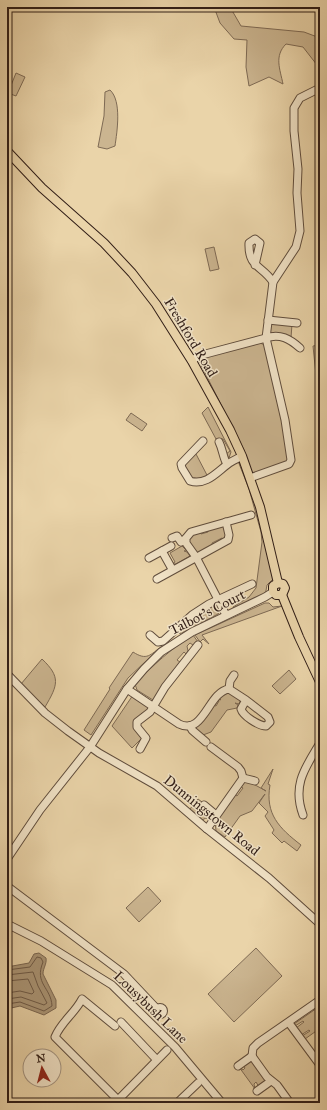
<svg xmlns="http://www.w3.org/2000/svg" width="327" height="1110" viewBox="0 0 327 1110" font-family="'IM FELL Great Primer',serif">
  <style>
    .green { fill: #cbb590; stroke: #7e6a54 }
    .water { fill: #ab9677; stroke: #7a6651 }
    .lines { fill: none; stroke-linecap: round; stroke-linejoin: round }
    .shore { stroke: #6e5a47; stroke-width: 1 }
    .minor-casing { stroke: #5f4c3c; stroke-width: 9 }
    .major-casing { stroke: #311e17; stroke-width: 10 }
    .minor { stroke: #f1e3c7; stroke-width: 7 }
    .major { stroke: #ead4a9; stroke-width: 8 }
    .labels { text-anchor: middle; stroke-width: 3; stroke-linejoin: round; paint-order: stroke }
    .street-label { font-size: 14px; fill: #311e17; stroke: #f1e3c7 }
  </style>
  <rect width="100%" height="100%" fill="#ead4a9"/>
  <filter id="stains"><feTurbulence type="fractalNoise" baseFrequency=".005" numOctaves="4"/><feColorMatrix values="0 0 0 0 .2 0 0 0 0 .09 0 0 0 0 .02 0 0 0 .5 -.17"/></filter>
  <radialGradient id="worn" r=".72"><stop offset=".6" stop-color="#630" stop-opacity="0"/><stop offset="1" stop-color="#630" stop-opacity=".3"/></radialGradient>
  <g class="green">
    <path d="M214,7H230L241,26L304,32L320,38V63L317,65L303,47L286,44C274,56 280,69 283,84L269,77L249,86L246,67L247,40L234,39L220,23Z"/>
    <path d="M16,73L25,77L16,96L8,93Z"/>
    <path d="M110,90C122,101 117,132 115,146L107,149L98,147L104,116L105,92Z"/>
    <path d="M214,247L219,269L210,271L205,249Z"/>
    <path d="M270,322L292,324L291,338L269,335Z"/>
    <path d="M260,343L265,345L282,423H284L288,461L251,475L244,450L198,359Z"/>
    <path d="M320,345V387L317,385L313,346Z"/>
    <path d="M208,407L231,452L229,458L226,454L230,451L223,439H216L202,413Z"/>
    <path d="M131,413L147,424L142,431L126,420Z"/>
    <path d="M195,453L196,454L208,477L193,480L184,467L185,461Z"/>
    <path d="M238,461H240L252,490L274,578L267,585L265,596L234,609L233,607L249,597L256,588L262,542L261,532L249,489Z"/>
    <path d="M225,526L227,536L223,541L222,538L212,543L213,547L198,554L188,542V537L200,531L201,534L208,532V529Z"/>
    <path d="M182,546L186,550L184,551L187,552L190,556L176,564H172L175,562L170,553Z"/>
    <path d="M216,603L220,611L218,614L180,634L177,631L180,628L182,630L186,628L184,625L187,624L190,626L193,624L191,619L197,614L199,616L210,609L209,606Z"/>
    <path d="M265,603H269L273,607L282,606L202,635L209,644L203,639L200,642L195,635Z"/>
    <path d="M193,635L198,642L193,645L190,643L187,646L188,651L186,654L184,652L177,660L180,662L153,700L137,690L135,684C153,665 171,649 193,635Z"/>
    <path d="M162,646L128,678L91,735L84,730L110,689L109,688L133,652C147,661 150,655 162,646Z"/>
    <path d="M42,659C61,677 58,685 45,707L21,684Z"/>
    <path d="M289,670L296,679L280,694L272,686Z"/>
    <path d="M229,690L241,699L239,704L235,703L238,705L237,708L227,710L211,732L203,735L194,728L213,705L216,706L219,701L217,698L221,700L218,697Z"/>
    <path d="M133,695L149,707V709L139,718L144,741L141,739L132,748L112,726Z"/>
    <path d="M273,769L268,784L270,785C265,814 279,828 301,845L297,851L284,841L282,843L272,833L274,830L265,816L268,812L259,803L265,794L252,811L240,816L225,837L216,831L215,821L234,794L237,796L243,788L240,786L243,781H248L266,791L261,788Z"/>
    <path d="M198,799L202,802L200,806L211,815L208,819L206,818L202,820L190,809Z"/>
    <path d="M148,887L161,901L139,922L126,908Z"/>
    <path d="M256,948L282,976L234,1022L208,994Z"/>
    <path d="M320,1006V1024L317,1026L319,1029L305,1039L302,1036L310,1031L309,1030L301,1035L296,1028L304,1022L303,1021L295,1026L294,1024Z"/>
    <path d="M251,1059L267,1081L259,1087L256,1082L254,1084L255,1089L239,1067L243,1070L245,1068L243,1065Z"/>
  </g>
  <path class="water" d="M39,953L46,958C47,964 43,968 43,974L56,1000V1008L44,1015L20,1006L7,1009V967L29,963L34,954Z"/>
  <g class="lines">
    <g class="shore">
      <path d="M7,970L30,967L37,957L41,958L43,962C34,984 51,987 52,1006L44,1011L20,1002L7,1004"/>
      <path d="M7,975L33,972L38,986L47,1003L44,1005L21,997L7,999"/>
      <path d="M7,981L28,979L34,992L32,994L20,991L7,993"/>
    </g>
    <g class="minor-casing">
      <g id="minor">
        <path d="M255,265L260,243L255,239L249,243C248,268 262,265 273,282"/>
        <path d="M268,320L297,323"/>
        <path d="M300,348C290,339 280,333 266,338L273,282L296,247L300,231L297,193L298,169L294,131V108L300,98L320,88"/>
        <path d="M192,361L198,356L266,338L285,420L291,460L289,464L250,478"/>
        <path d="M203,441L181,464L182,468L190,481C206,486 217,472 228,464C232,461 237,459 242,456"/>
        <path d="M219,442C223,450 223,458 227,464"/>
        <path d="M172,538L177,536L181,542L185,539"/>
        <path d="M162,551L172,569"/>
        <path d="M149,558L171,546"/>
        <path d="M157,579L228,540L229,535L226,522"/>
        <path d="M226,615L196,557L186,543V538L191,532L251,515"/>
        <path d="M150,635L158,642L163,641L192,615L209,604L252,584"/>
        <path d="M7,674L45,713L68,731L99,753L157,786L207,829L269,878L320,924"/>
        <path d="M127,689L179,724C204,736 208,692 229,689L246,700L241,709C243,716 259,726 266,726L270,722L268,717L246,700"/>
        <path d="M229,689L230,681L234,675"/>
        <path d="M190,726L192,730L206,742"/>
        <path d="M140,749L146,738L137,727V722L150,712L165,687L198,645"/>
        <path d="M243,778L255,781"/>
        <path d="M204,805L216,815"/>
        <path d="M303,815C292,785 305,768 320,743"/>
        <path d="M207,829L243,778L241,771L238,767L211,747"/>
        <path d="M7,859L40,810L90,747L127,689L144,669L161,652L192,632L265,597L273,592"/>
        <path d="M7,886L124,974L157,1009"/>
        <path d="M7,924L41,941L112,985L175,1047L222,1103"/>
        <circle cx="160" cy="1011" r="3.5"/>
        <path d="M121,1022L156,1059"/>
        <path d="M289,1023L320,1065"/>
        <path d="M115,1026L82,999C75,1013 61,1022 55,1037L121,1103"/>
        <path d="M252,1056L253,1048L258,1043L320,1000"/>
        <path d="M252,1056L267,1077L277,1085L290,1103"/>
        <path d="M238,1066L252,1056"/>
        <path d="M257,1091L271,1081"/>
        <path d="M118,1100L167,1050"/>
        <path d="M177,1103L198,1083"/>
        <path d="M317,1103L320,1101"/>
      </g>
    </g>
    <g class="major-casing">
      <g id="major">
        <path d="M7,151L42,188L104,243L132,273L156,304L192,361L230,430L242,456L260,507L278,583"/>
        <path d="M278,583L273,586V592L276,595H282"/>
        <path d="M278,583L283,584L285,588L282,595"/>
        <path d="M282,595L299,637L320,682"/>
      </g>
    </g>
    <use href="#minor" class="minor"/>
    <use href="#major" class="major"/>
  </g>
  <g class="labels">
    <g class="street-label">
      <text transform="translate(191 337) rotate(59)" y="5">Freshford Road</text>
      <text transform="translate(207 612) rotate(-27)" y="5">Talbot's Court</text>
      <text transform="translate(212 815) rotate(39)" y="5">Dunningstown Road</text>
      <text transform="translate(151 1007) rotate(44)" y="5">Lousybush Lane</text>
    </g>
  </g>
  <rect width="327" height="1110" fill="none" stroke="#ead4a9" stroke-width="24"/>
  <rect x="8" y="8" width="311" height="1094" fill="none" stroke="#311e17" stroke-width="2"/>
  <rect x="12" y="12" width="303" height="1086" fill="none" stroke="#311e17"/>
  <g transform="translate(42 1068) rotate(353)"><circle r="19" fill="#f1e3c7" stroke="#a49481"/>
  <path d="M0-3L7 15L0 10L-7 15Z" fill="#8f2418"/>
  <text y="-6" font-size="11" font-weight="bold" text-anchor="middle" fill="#311e17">N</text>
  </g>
  <rect width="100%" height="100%" filter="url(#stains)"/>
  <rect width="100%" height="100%" fill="url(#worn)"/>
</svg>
